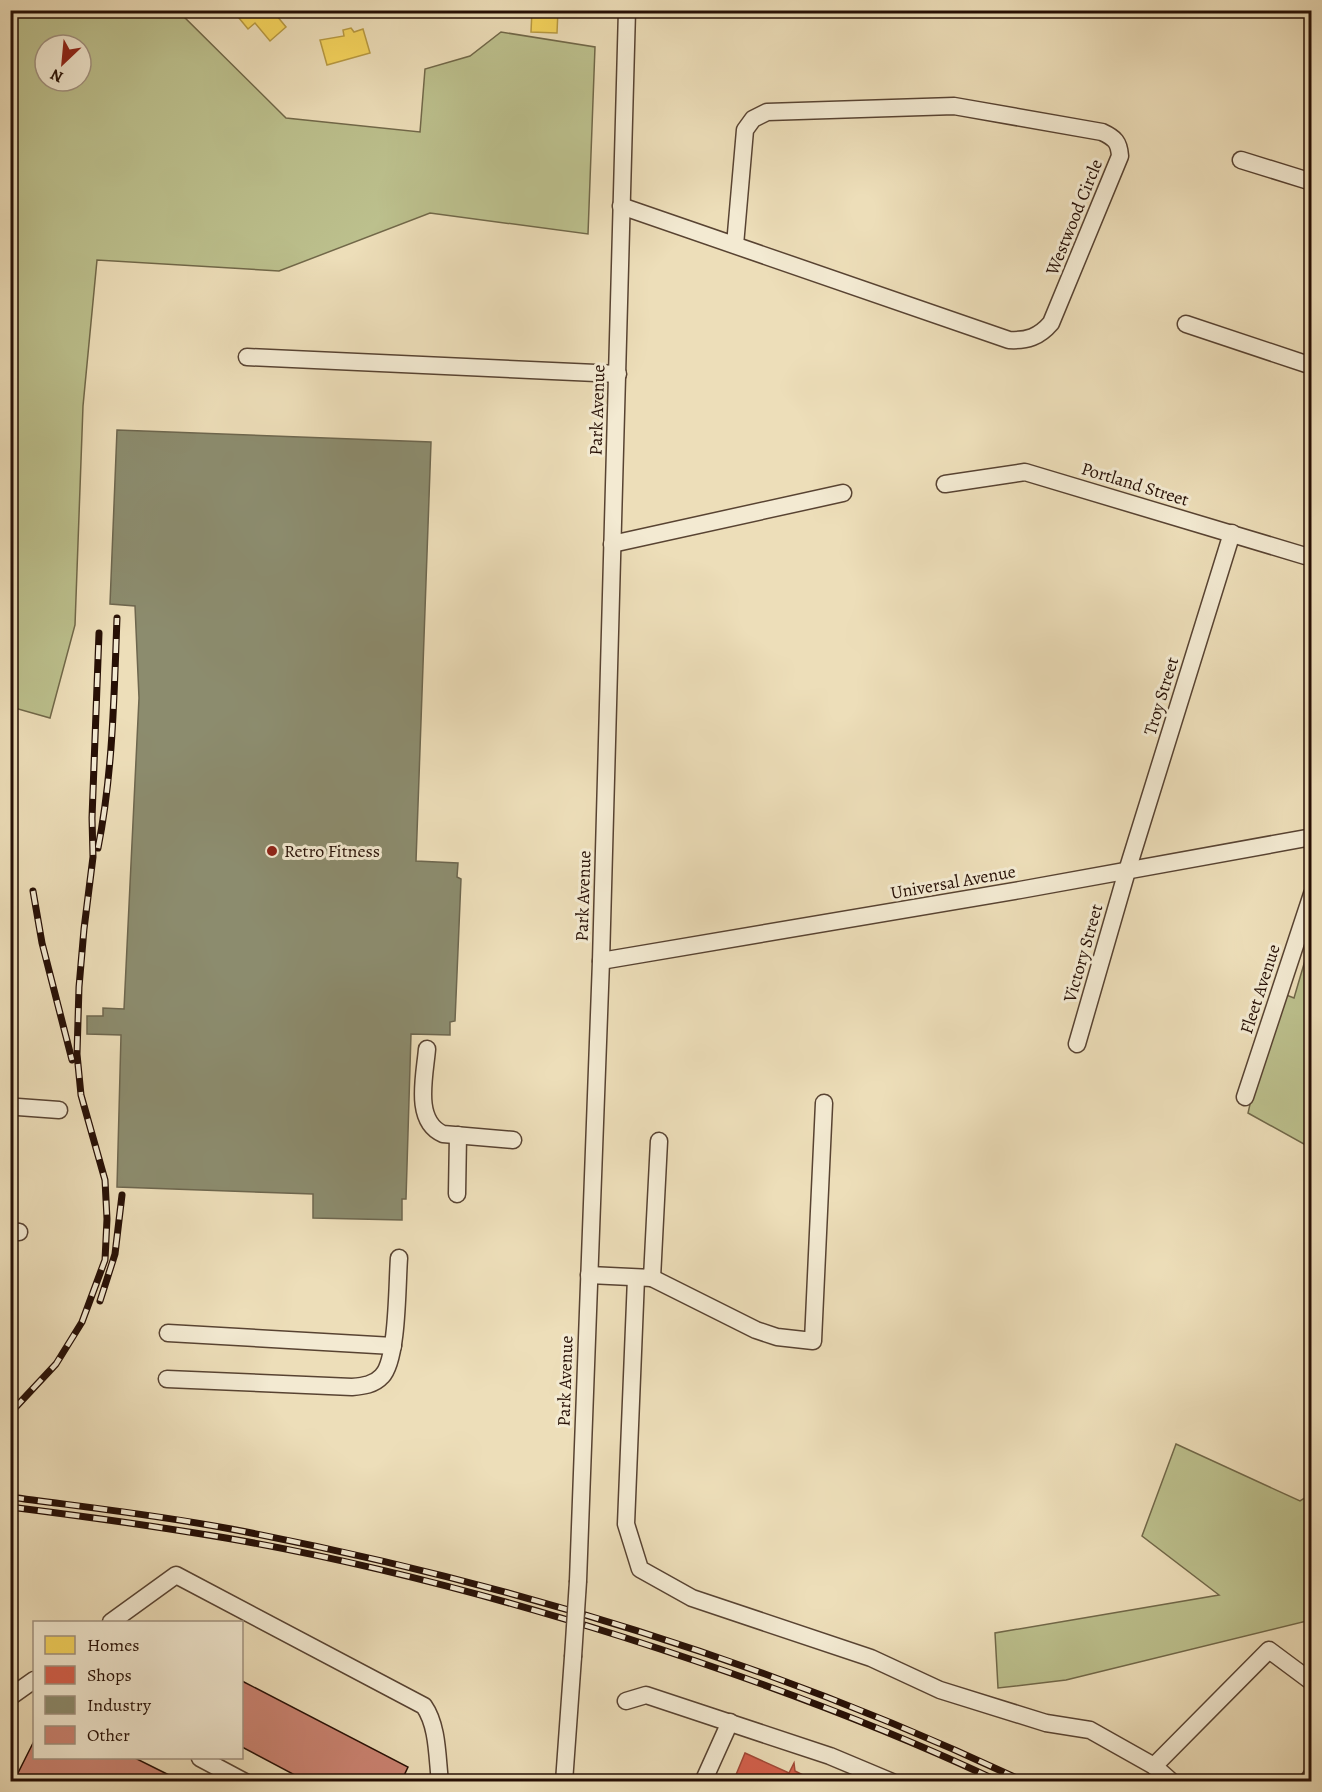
<svg xmlns="http://www.w3.org/2000/svg" width="1322" height="1792" viewBox="0 0 1322 1792" font-family="Alegreya,serif">
  <style>
    .green { fill: #bcc08d; stroke: #716849; stroke-width: 1.5; fill-rule: evenodd }
    .homes { fill: #f6d55c; stroke: #b89a42; stroke-width: 1.5 }
    .shops { fill: #d6604d; stroke: #a14837; stroke-width: 1.5 }
    .industry { fill: #8c8c6e; stroke: #6d664e; stroke-width: 1.5 }
    .building { fill: #cb8372; stroke: #260f05; stroke-width: 1.5 }
    .lines { fill: none; stroke-linecap: round; stroke-linejoin: round }
    .minor-casing { stroke: #584332; stroke-width: 19 }
    .minor { stroke: #f3ead2; stroke-width: 16 }
    .rail-casing { stroke: #260f05; stroke-width: 7 }
    .rail { stroke: #f3ead2; stroke-width: 4.5; stroke-dasharray: 14; stroke-linecap: butt }
    .minor-bridge-casing { stroke: #584332; stroke-width: 19; stroke-linecap: butt }
    .minor-bridge { stroke: #f3ead2; stroke-width: 16 }
    .poi-dot { fill: #8f2418; stroke: #f3ead2; stroke-width: 2 }
    .labels { text-anchor: middle; stroke-width: 6; stroke-linejoin: round; paint-order: stroke }
    .street-label { font-size: 18px; fill: #260f05; stroke: #f3ead2 }
    .poi-label { font-size: 18px; fill: #260f05; stroke: #f3ead2; text-anchor: start }
  </style>
  <rect width="100%" height="100%" fill="#eddeb9"/>
  <filter id="stains"><feTurbulence type="fractalNoise" baseFrequency=".00333" numOctaves="4"/><feColorMatrix values="0 0 0 0 .2 0 0 0 0 .09 0 0 0 0 .02 0 0 0 .5 -.17"/></filter>
  <radialGradient id="worn" r=".72"><stop offset=".6" stop-color="#630" stop-opacity="0"/><stop offset="1" stop-color="#630" stop-opacity=".3"/></radialGradient>
  <g class="green">
    <path d="M172,10L179,12L286,118L420,132L425,69L470,56L501,32L595,47L588,234L430,213L279,271L97,260L83,406L75,625L50,718L11,707V11ZM45,45H81V81H45Z"/>
    <path d="M1311,940V1148L1248,1113L1276,991L1294,998Z"/>
    <path d="M1176,1444L1300,1501L1311,1494V1620L1066,1680L998,1688L995,1633L1219,1595L1142,1536Z"/>
  </g>
  <g class="homes">
    <path d="M248,10H272L286,27L270,41L255,23L248,29L239,18Z"/>
    <path d="M532,10H558L557,33L531,32Z"/>
    <path d="M351,28L354,32L363,29L370,53L327,65L320,40L344,36L343,30Z"/>
  </g>
  <path class="shops" d="M745,1753L789,1773L794,1763L795,1771L817,1782H733Z"/>
  <path class="industry" d="M117,430L431,442L416,861L458,863L457,877L461,879L455,1021L450,1022V1035L411,1034L406,1199H402V1220L313,1218V1194L117,1187L121,1035L87,1034V1016H103V1008L124,1009L139,698L135,606L110,604Z"/>
  <g class="building">
    <path d="M242,1681L408,1767L401,1782H308L242,1747Z"/>
    <path d="M34,1741V1758H135L177,1779L176,1782H25L16,1777Z"/>
  </g>
  <g class="lines">
    <g class="minor-casing">
      <g id="minor">
        <path d="M1241,160L1312,182"/>
        <path d="M621,206L1009,340C1027,341 1039,337 1051,323L1120,156C1119,142 1115,138 1102,132L954,106L767,112L753,119L745,130L735,245"/>
        <path d="M1186,324L1312,366"/>
        <path d="M247,357L618,374"/>
        <path d="M945,484L1025,472L1312,558"/>
        <path d="M612,544L843,493"/>
        <path d="M601,961L1020,890L1312,837"/>
        <path d="M1077,1044L1127,871L1232,533"/>
        <path d="M427,1049C425,1075 413,1121 443,1134L513,1140"/>
        <path d="M1245,1097L1312,894"/>
        <path d="M18,1107L59,1110"/>
        <path d="M457,1194L458,1135"/>
        <path d="M10,1231L19,1232"/>
        <path d="M589,1275L652,1278L659,1141"/>
        <path d="M636,1278L626,1524L640,1569L692,1598L871,1658L940,1690L1046,1723L1090,1730L1154,1766"/>
        <path d="M652,1278L756,1330L777,1337L813,1341L824,1103"/>
        <path d="M168,1333L393,1346"/>
        <path d="M167,1379L352,1387C363,1386 374,1385 382,1376C398,1360 397,1283 399,1258"/>
        <path d="M578,1581L601,961L627,10"/>
        <path d="M111,1622L176,1575L424,1706C438,1726 437,1757 440,1782"/>
        <path d="M10,1697L34,1680"/>
        <path d="M626,1701L646,1695L830,1756L892,1782"/>
        <path d="M200,1758L245,1782"/>
        <path d="M564,1782L573,1657"/>
        <path d="M703,1782L730,1722"/>
        <path d="M1172,1782L1154,1766L1269,1650L1312,1682"/>
        <path d="M1307,1782L1312,1775"/>
      </g>
    </g>
    <use href="#minor" class="minor"/>
    <g class="rail-casing">
      <g id="rail">
        <path d="M98,848C113,772 114,695 117,618"/>
        <path d="M33,891L42,943L72,1060"/>
        <path d="M100,1301L115,1254L122,1195"/>
        <path d="M13,1410L56,1364L82,1322L105,1260L107,1219L105,1180L81,1095L77,1054L79,987L84,929L93,857L92,818L99,633"/>
        <path d="M10,1497C84,1507 158,1515 231,1529C504,1581 773,1663 1025,1782"/>
        <path d="M10,1507C82,1516 154,1526 226,1538C360,1561 493,1596 623,1637C751,1678 878,1724 1000,1782"/>
      </g>
    </g>
    <use href="#rail" class="rail"/>
    <g class="minor-bridge-casing">
      <path id="minor-bridge" d="M573,1657L578,1581"/>
    </g>
    <use href="#minor-bridge" class="minor-bridge"/>
  </g>
  <circle class="poi-dot" cx="272" cy="851" r="6"/>
  <g class="labels">
    <g class="street-label">
      <text transform="translate(1074 217) rotate(-68)" y="6">Westwood Circle</text>
      <text transform="translate(597 410) rotate(-88)" y="6">Park Avenue</text>
      <text transform="translate(1135 484) rotate(17)" y="6">Portland Street</text>
      <text transform="translate(1161 696) rotate(-73)" y="6">Troy Street</text>
      <text transform="translate(953 882) rotate(-10)" y="6">Universal Avenue</text>
      <text transform="translate(583 896) rotate(-88)" y="6">Park Avenue</text>
      <text transform="translate(1083 953) rotate(-74)" y="6">Victory Street</text>
      <text transform="translate(1260 989) rotate(-72)" y="6">Fleet Avenue</text>
      <text transform="translate(565 1381) rotate(-88)" y="6">Park Avenue</text>
    </g>
    <g class="poi-label">
      <text x="284" y="857">Retro Fitness</text>
    </g>
  </g>
  <rect width="1322" height="1792" fill="none" stroke="#eddeb9" stroke-width="36"/>
  <rect x="12" y="12" width="1298" height="1768" fill="none" stroke="#260f05" stroke-width="3"/>
  <rect x="18" y="18" width="1286" height="1756" fill="none" stroke="#260f05" stroke-width="1.5"/>
  <rect x="33" y="1621" width="210" height="138" fill="#f3ead2" stroke="#a19280" stroke-width="1.5"/>
  <rect x="45" y="1636" width="30" height="18" fill="#f6d55c" stroke="#a19280" stroke-width="1.5"/>
  <text x="87" y="1651" font-size="18" fill="#260f05">Homes</text>
  <rect x="45" y="1666" width="30" height="18" fill="#d6604d" stroke="#a19280" stroke-width="1.5"/>
  <text x="87" y="1681" font-size="18" fill="#260f05">Shops</text>
  <rect x="45" y="1696" width="30" height="18" fill="#8c8c6e" stroke="#a19280" stroke-width="1.5"/>
  <text x="87" y="1711" font-size="18" fill="#260f05">Industry</text>
  <rect x="45" y="1726" width="30" height="18" fill="#cb8372" stroke="#a19280" stroke-width="1.5"/>
  <text x="87" y="1741" font-size="18" fill="#260f05">Other</text>
  <g transform="translate(63 63) rotate(206)"><circle r="28" fill="#f3ead2" stroke="#a19280" stroke-width="1.5"/>
  <path d="M0-4.5L10 22L0 15L-10 22Z" fill="#8f2418"/>
  <text y="-9" font-size="16" font-weight="bold" text-anchor="middle" fill="#260f05">N</text>
  </g>
  <rect width="100%" height="100%" filter="url(#stains)"/>
  <rect width="100%" height="100%" fill="url(#worn)"/>
</svg>
